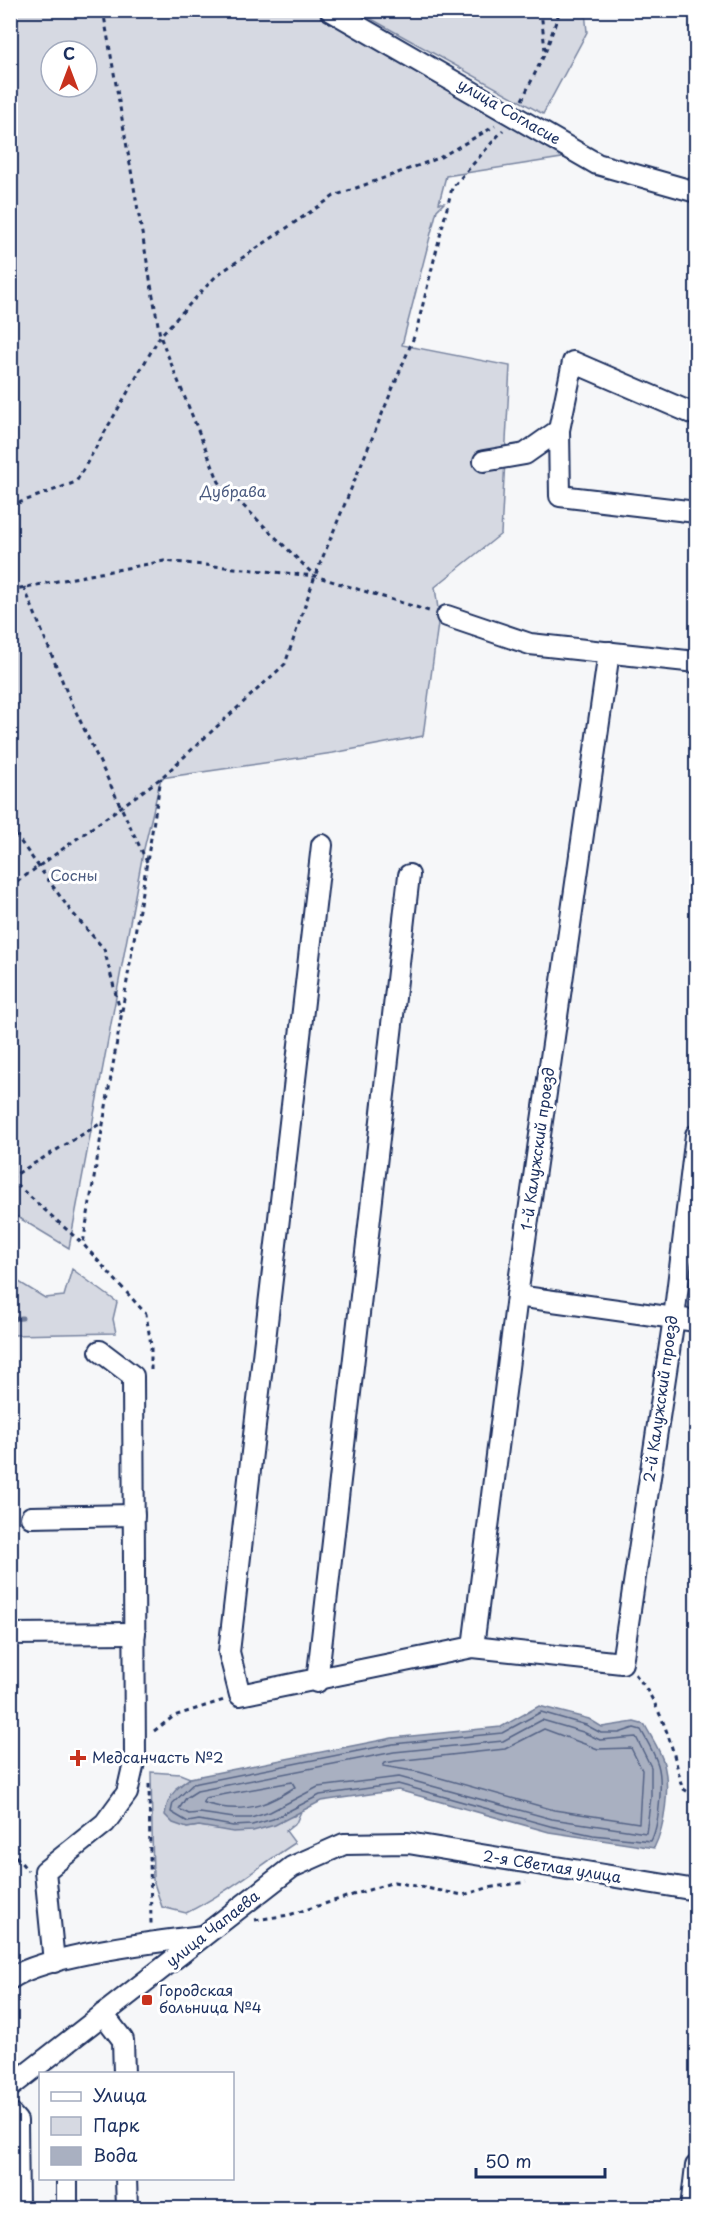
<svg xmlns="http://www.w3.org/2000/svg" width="707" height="2219" viewBox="0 0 707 2219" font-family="'Playpen Sans',sans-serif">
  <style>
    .green { fill: #d6d9e2; stroke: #7884a0; stroke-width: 1.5; fill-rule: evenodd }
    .water { fill: #a9b0c1; stroke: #707c99; stroke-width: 1.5 }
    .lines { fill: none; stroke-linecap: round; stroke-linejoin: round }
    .shore { stroke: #546386; stroke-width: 1.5 }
    .stream { stroke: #707c99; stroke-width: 5 }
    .minor-casing { stroke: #1b2f5e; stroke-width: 24 }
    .path { stroke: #1b2f5e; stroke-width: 3; stroke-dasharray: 4.5 4.5; stroke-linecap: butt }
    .minor { stroke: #fff; stroke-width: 20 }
    .poi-dot { fill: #c8321e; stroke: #fff; stroke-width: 2 }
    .labels { text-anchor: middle; stroke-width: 6; stroke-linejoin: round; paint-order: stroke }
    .street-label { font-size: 15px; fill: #1b2f5e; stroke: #fff }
    .park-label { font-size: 15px; fill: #4a5a7f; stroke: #fff }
    .poi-label { font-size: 15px; fill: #1b2f5e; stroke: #fff; text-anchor: start }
  </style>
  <rect width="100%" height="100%" fill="#f6f7f9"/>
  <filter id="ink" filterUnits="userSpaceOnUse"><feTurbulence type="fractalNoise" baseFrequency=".0167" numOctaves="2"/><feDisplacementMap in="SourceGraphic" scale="12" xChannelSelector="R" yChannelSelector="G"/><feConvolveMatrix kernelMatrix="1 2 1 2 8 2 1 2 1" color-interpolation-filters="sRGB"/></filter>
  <g filter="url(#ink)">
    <g class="green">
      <path d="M11,11H317L568,157L446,176L439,203H444L437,210L402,345L510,366L501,534L435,587L439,616L423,736L333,753L161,778L143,853L69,1248L11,1213ZM51,51H87V87H51Z"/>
      <path d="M357,11H585L587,32L543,114Z"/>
      <path d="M72,1269L117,1302L113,1319L116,1333L11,1335V1277L45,1298L64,1296Z"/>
      <path d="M151,1772L180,1774L190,1778L176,1788L187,1828L199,1826L214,1828L294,1816L302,1809L296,1823L286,1831L295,1843C258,1867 225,1894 186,1913L162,1907L153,1880Z"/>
    </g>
    <path class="water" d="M539,1706L589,1719L602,1727L634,1722L645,1725C651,1737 661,1751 664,1764C670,1788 665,1826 654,1848L549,1832L398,1790L321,1801L275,1825L253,1831L233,1832L199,1826L187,1828L173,1823L165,1815C167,1797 175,1789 190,1778L392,1738L501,1727Z"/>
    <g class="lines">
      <g class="shore">
        <path d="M541,1712L586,1725L601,1733H619L634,1728L641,1730C647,1741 655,1754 658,1765C663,1782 659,1826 651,1841L593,1835L550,1826L398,1784L320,1795L273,1819L252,1825L233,1826L199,1820L188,1822L171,1812L173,1803L193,1784L393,1744L502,1733Z"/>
        <path d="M542,1720L583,1732L600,1740L636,1737L651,1767V1797L646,1833L552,1819L399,1777L318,1787L270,1812L251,1818H234L200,1813L189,1814L179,1809L186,1798L197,1791L394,1752L503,1741Z"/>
        <path d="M544,1729L598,1749L631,1748L642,1770L639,1823L554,1810L419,1772L383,1766L385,1763L396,1761L505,1749Z"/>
        <path d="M292,1782L295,1787C270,1803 251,1812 220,1807C214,1805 208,1805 203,1802L205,1798Z"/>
      </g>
      <path class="stream" d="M10,1319L22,1318"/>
      <g class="minor-casing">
        <g id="minor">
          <path d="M330,10L597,164L696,192"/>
          <path d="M559,430L560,496L696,512"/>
          <path d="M484,461L525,454L559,430L573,362L696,415"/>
          <path d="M447,616L530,644L696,662"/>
          <path d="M322,845L229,1652L240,1695L473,1647L622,1663L674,1318L696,1135"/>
          <path d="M517,1296L696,1321"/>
          <path d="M31,1517L134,1515"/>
          <path d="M10,1634L135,1633"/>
          <path d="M473,1647L517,1296L609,652"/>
          <path d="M317,1682L409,875"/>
          <path d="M54,1962L45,1871L105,1823L127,1793L135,1758L133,1376L100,1351"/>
          <path d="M10,1979C43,1955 160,1941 203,1936"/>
          <path d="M103,2014L123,2040L124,2074"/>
          <path d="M10,2087L292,1867L344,1844L408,1843L696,1890"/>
          <path d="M10,2113L17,2121L18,2208"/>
          <path d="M67,2178V2208"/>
          <path d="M126,2178L127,2208"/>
          <path d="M691,2208L696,2166"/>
        </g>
      </g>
      <g class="path">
        <path d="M103,10L160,336L219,482L315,576"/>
        <path d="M541,10L545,51"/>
        <path d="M522,100L545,53L560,10"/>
        <path d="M10,506L76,482L160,336L217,275L334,196L439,158L495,126"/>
        <path d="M24,587L68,695L147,862"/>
        <path d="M10,590L164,561L315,576L432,612"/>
        <path d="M10,827L70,910L104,949L121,1014"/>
        <path d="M10,887L161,778L285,664L315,576L416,332L452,188L503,130"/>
        <path d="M10,1178L103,1122"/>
        <path d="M10,1179L83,1244"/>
        <path d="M151,1370V1345L146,1314L83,1244L161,778"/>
        <path d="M635,1674C662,1706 673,1747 682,1788L696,1797"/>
        <path d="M154,1731L174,1716L224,1700"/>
        <path d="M149,1784L151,1925"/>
        <path d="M10,1849L28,1871"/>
        <path d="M255,1920L289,1915L394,1882L463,1895L487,1888L526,1882"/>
      </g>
      <use href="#minor" class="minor"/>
    </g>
  </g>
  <g class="poi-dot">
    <path d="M75 1749h6v6h6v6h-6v6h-6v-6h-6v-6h6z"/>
    <rect x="141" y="1994" width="12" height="12" rx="3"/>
  </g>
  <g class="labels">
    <g class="street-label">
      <text transform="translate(509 112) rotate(30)" y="5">улица Согласие</text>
      <text transform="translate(538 1149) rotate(-82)" y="5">1-й Калужский проезд</text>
      <text transform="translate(661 1399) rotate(-82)" y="5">2-й Калужский проезд</text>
      <text transform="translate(552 1867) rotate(9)" y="5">2-я Светлая улица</text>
      <text transform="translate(213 1929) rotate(-38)" y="5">улица Чапаева</text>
    </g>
    <g class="park-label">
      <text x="233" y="497">Дубрава</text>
      <text x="74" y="881">Сосны</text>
    </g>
    <g class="poi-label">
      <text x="92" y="1763">Медсанчасть №2</text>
      <text x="159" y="1996">Городская<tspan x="159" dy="17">больница №4</tspan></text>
    </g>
  </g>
  <rect width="707" height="2219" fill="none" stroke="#fff" stroke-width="36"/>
  <rect x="18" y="18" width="671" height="2183" fill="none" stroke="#1b2f5e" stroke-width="2" filter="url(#ink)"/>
  <rect x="39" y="2072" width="195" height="108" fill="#ffffff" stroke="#a4acbf" stroke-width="1.5"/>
  <rect x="51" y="2092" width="30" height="9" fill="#ffffff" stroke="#a4acbf" stroke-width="1.5"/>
  <text x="93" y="2102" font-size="18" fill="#1b2f5e">Улица</text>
  <rect x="51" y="2117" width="30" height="18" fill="#d6d9e2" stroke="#a4acbf" stroke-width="1.5"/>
  <text x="93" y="2132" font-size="18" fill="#1b2f5e">Парк</text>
  <rect x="51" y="2147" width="30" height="18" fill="#a9b0c1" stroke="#a4acbf" stroke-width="1.5"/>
  <text x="93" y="2162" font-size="18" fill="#1b2f5e">Вода</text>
  <g transform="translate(69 69)"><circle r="28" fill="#ffffff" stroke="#a4acbf" stroke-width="1.5"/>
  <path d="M0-4.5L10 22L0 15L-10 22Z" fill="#c8321e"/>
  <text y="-9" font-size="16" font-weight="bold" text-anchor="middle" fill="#1b2f5e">С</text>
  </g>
  <path d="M476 2168v9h129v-9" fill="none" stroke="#1b2f5e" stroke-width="3"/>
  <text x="485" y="2168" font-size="18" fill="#1b2f5e" stroke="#ffffff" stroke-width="4.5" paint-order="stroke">50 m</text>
</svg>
